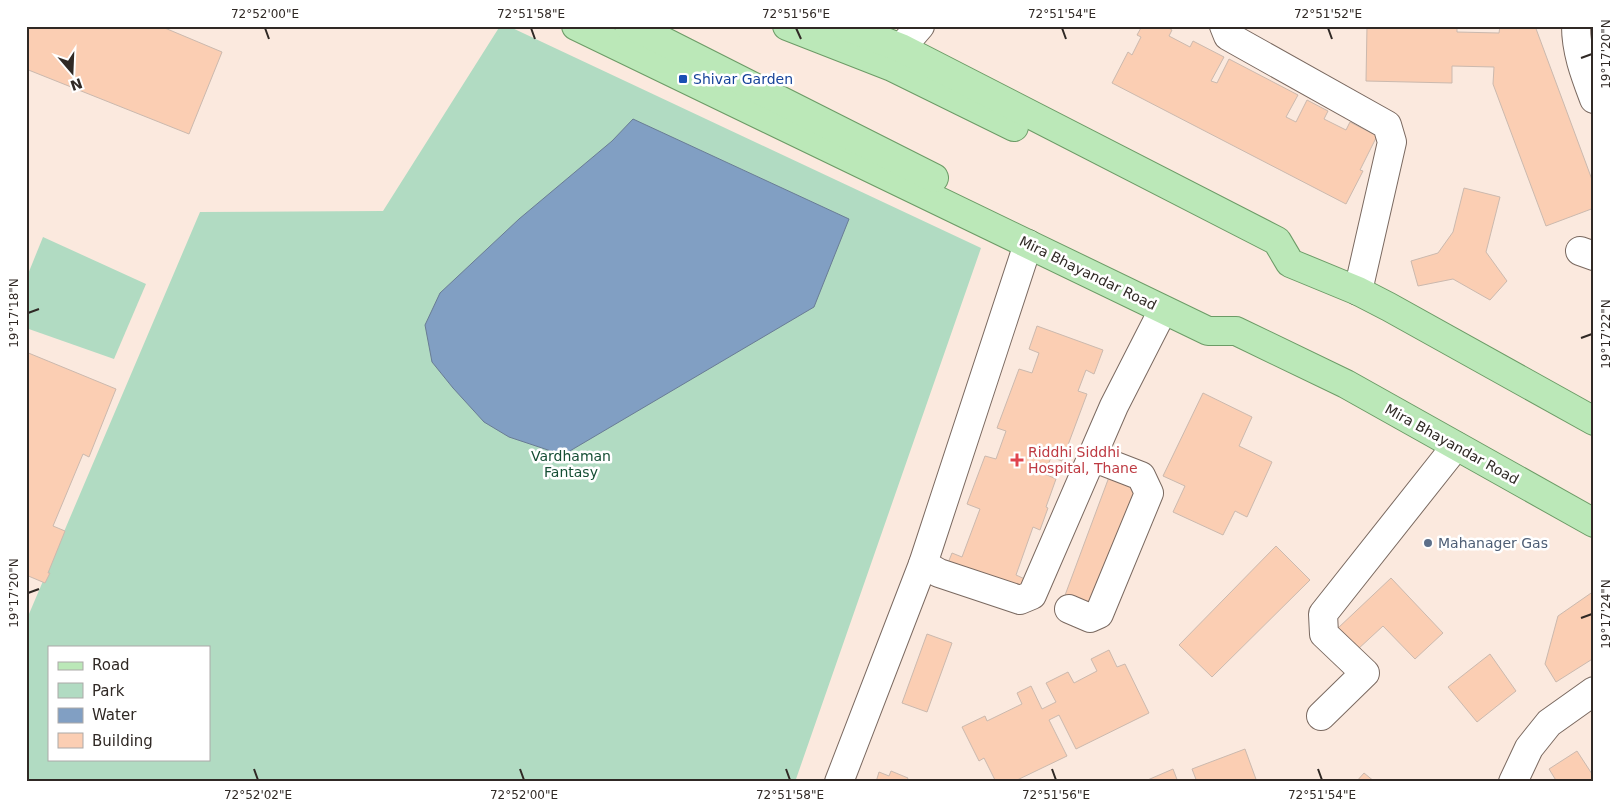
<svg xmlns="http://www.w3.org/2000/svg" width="1620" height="808" viewBox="0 0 1620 808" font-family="'DejaVu Sans',sans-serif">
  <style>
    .green { fill: #b1dbc2; fill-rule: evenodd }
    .water { fill: #819fc3; stroke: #697c94 }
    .building { fill: #fbceb3; stroke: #cbb9ae }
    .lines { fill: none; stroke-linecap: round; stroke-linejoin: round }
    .minor-casing { stroke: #7a6960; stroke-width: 30 }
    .major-casing { stroke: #6c9b66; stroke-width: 30 }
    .minor { stroke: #fff; stroke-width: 28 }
    .major { stroke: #bbe8b8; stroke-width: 28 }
    .ticks { fill: none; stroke: #302925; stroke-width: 2 }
    .transit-dot { fill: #1a4fb4; stroke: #fff; stroke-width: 2 }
    .health-dot { fill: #e0444e; stroke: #fff; stroke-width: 2 }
    .service-dot { fill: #5c6f8a; stroke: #fff; stroke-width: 2 }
    .labels { text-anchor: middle; stroke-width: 5; stroke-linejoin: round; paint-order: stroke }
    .transit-label { font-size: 14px; fill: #164399; stroke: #fff; text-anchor: start }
    .street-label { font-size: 14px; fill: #302925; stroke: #fff }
    .health-label { font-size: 14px; fill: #be3a42; stroke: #fff; text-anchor: start }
    .park-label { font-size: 14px; fill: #154e34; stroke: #fff }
    .service-label { font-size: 14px; fill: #4e5e75; stroke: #fff; text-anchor: start }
    .neatline { fill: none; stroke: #302925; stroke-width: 2 }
    .ticks-label { font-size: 12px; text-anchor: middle; fill: #302925 }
  </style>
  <rect width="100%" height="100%" fill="#fbe9de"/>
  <g class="green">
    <path d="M500,26H508L981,248L795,782H26V621L200,212L383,211ZM49,647H209V759H49Z"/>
    <path d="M43,237L146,284L114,359L26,328V279Z"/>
  </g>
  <path class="water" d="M633,119L849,219L814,307L563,455L509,437L484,422L453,388L432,362L425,325L440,293L519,219L612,141Z"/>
  <g class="building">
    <path d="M26,26H160L222,52L189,134L26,69Z"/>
    <path d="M1142,26H1165L1172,30L1169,36L1190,47L1193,41L1224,57L1211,81L1217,83L1229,59L1298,95L1286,117L1296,122L1307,100L1328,111L1324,119L1346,130L1350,122L1377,136L1360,170L1363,171L1346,204L1112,83L1128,52L1132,55L1141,37L1137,35Z"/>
    <path d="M1367,26H1457V32L1499,33L1500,26H1535L1594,185V208L1546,226L1493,84L1494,67L1452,66V83L1366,81Z"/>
    <path d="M1464,188L1500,197L1486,252L1507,281L1490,300L1453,279L1418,286L1411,261L1438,253L1453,232Z"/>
    <path d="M1037,326L1103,350L1094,374L1086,370L1078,391L1087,394L1062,461L1051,457L1045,474L1056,479L1046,507L1048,508L1040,530L1033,527L1016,575L1027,580L1023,593L948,563L952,553L962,557L980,509L967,504L985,456L996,459L1006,431L997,428L1019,369L1032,373L1039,353L1029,349Z"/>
    <path d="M26,352L116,389L89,457L83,454L53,526L65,531L48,573H50L45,583L26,575Z"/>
    <path d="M1203,393L1252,417L1239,446L1272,462L1247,517L1235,511L1223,535L1173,512L1185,486L1163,476Z"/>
    <path d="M1109,477L1137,487L1094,610L1064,598Z"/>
    <path d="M1276,546L1310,580L1212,677L1179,645Z"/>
    <path d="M1391,578L1443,633L1415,659L1383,626L1357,650L1337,629Z"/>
    <path d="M1594,591V658L1556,682L1545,664L1558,616Z"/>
    <path d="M927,634L952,643L927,712L902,703Z"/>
    <path d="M1109,650L1117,667L1125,664L1149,713L1076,749L1059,715L1049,720L1067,756L1013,782H996L984,758L979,761L962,727L985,716L987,721L1022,704L1017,693L1031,686L1042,709L1056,702L1046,683L1068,672L1074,683L1097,671L1091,659Z"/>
    <path d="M1490,654L1516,691L1477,722L1448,687Z"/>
    <path d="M1245,749L1257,782H1197L1192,769Z"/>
    <path d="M1577,751L1594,777V782H1557L1549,769Z"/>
    <path d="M1173,769L1178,782H1143Z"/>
    <path d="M891,771L908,778L906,782H876L879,772L889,776Z"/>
    <path d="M1364,773L1375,782H1356Z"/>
  </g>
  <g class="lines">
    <g class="minor-casing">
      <g id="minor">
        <path d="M1224,26L1228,36L1387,125L1392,142L1358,291"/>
        <path d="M1576,26C1576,52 1585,75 1594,99"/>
        <path d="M901,48L920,26"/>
        <path d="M1580,251L1594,256"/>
        <path d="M923,564L939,573L1020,600L1032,595L1114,406L1163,310"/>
        <path d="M1069,609L1090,618L1099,614L1149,493L1141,476L1092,457"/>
        <path d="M1321,716L1365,673L1324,634L1323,614L1456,446"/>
        <path d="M839,782L923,564L1028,244"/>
        <path d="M1513,782L1529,748L1549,723L1594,691"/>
      </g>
    </g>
    <g class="major-casing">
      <g id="major">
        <path d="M576,26L1208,331H1236L1346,384L1594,523"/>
        <path d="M629,26L651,35L934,178"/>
        <path d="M787,26L892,67L1014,127"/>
        <path d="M845,26L901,48L1277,241L1290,263L1358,291L1389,307L1594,421"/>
      </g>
    </g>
    <use href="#minor" class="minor"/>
    <use href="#major" class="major"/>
  </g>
  <path class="ticks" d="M265,28L269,39M531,28L535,39M796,28L801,39M1062,28L1066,39M1328,28L1332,39M1581,58L1592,54M28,313L39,309M1581,338L1592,334M28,593L39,589M1581,618L1592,614M254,769L258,780M520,769L524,780M786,769L790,780M1052,769L1056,780M1318,769L1322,780"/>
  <rect class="transit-dot" x="678" y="74" width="10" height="10" rx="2.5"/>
  <path class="health-dot" d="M1014.5 452.5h5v5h5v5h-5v5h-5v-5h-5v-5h5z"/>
  <circle class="service-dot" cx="1428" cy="543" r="5"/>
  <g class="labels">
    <g class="transit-label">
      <text x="693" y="84">Shivar Garden</text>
    </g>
    <g class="street-label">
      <text transform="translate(1088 273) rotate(26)" y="5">Mira Bhayandar Road</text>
      <text transform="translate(1452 444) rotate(29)" y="5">Mira Bhayandar Road</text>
    </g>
    <g class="health-label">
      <text x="1028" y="457">Riddhi Siddhi<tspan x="1028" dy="16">Hospital, Thane</tspan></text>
    </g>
    <g class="park-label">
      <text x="571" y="461">Vardhaman<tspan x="571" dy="16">Fantasy</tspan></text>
    </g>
    <g class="service-label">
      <text x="1438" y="548">Mahanager Gas</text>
    </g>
  </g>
  <rect width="1620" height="808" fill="none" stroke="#ffffff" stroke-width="55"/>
  <rect x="48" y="646" width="162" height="115" fill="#ffffff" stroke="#aca9a8"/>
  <rect x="58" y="662" width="25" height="8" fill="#bbe8b8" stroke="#aca9a8"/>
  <text x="92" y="670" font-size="15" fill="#302925">Road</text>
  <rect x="58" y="683" width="25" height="15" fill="#b1dbc2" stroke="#aca9a8"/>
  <text x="92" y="696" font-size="15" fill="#302925">Park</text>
  <rect x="58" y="708" width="25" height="15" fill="#819fc3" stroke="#aca9a8"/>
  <text x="92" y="720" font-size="15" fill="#302925">Water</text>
  <rect x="58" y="733" width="25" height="15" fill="#fbceb3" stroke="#aca9a8"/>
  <text x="92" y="746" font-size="15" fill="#302925">Building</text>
  <g transform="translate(72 72) rotate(161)" stroke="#ffffff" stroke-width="4" paint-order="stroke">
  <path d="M0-4L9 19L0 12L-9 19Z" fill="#302925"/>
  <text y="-8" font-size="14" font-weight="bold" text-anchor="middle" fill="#302925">N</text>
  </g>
  <rect x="28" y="28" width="1564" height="752" class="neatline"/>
  <g class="ticks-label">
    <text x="265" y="18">72°52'00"E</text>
    <text x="531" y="18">72°51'58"E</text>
    <text x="796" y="18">72°51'56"E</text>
    <text x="1062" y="18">72°51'54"E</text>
    <text x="1328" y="18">72°51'52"E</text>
    <text transform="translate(1606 54) rotate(-90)" y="4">19°17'20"N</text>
    <text transform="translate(14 313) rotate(-90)" y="4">19°17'18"N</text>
    <text transform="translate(1606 334) rotate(-90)" y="4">19°17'22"N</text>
    <text transform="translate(14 593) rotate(-90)" y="4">19°17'20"N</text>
    <text transform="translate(1606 614) rotate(-90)" y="4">19°17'24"N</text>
    <text x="258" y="799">72°52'02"E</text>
    <text x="524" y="799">72°52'00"E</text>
    <text x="790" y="799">72°51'58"E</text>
    <text x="1056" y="799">72°51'56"E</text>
    <text x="1322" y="799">72°51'54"E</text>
  </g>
</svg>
